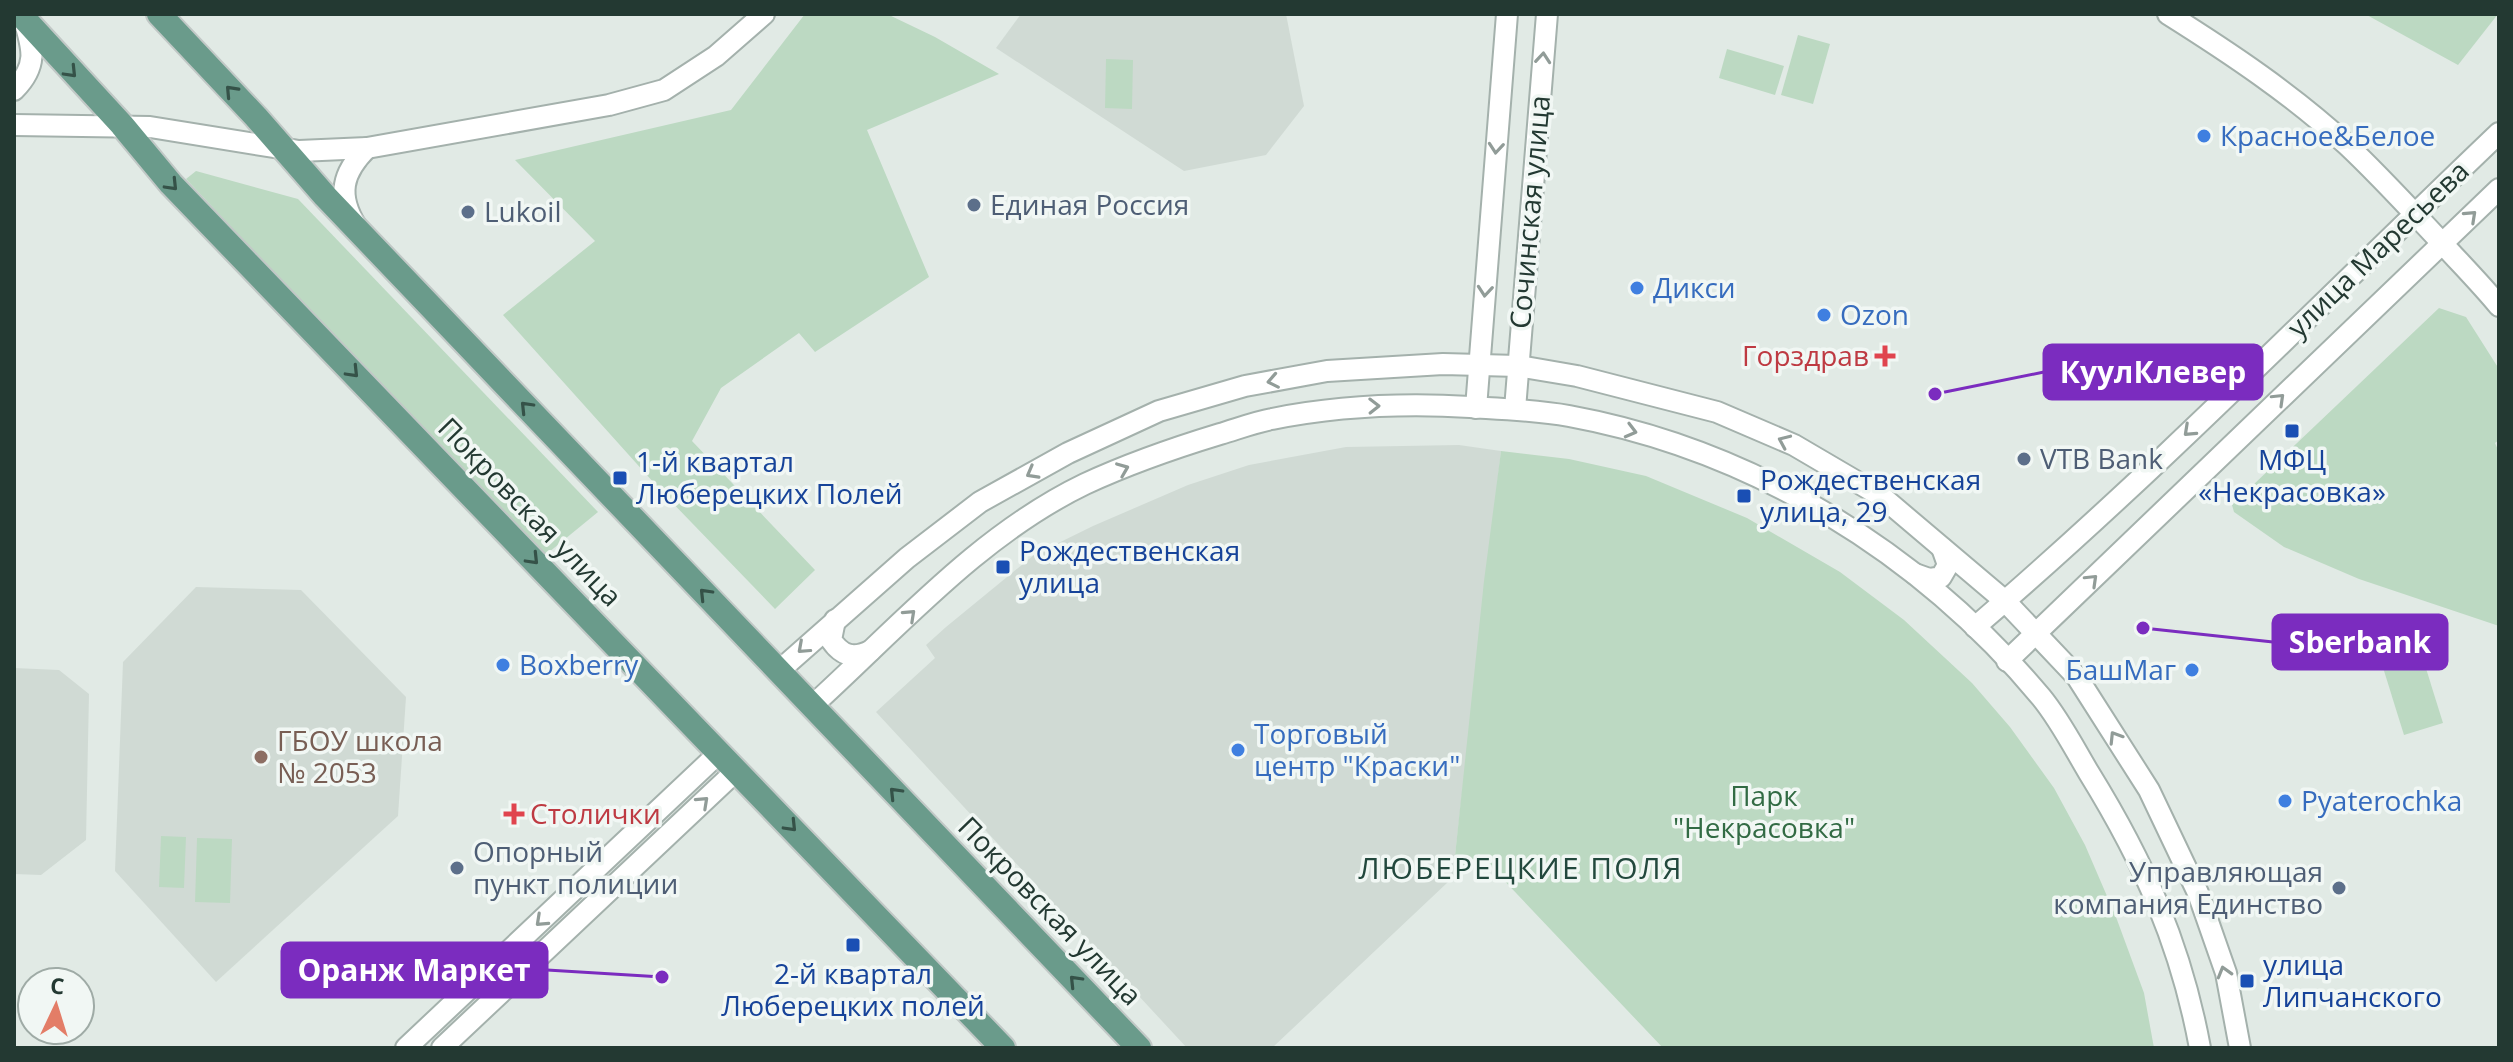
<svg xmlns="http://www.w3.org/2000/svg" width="2513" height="1062" viewBox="0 0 2513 1062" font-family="'Open Sans',sans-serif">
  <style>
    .built { fill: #d0dad4 }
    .green { fill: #bcd9c2 }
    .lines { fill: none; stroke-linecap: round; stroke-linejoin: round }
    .minor-casing { stroke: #a4b1ac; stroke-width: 24 }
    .major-casing { stroke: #c1c8c6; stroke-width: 28 }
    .minor { stroke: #fff; stroke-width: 20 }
    .major { stroke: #6a9b8b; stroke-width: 24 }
    .oneway { stroke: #919c98 }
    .oneway2 { stroke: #355248 }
    .shop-dot { fill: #3f7fe0; stroke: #f1f7f4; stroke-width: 3 }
    .service-dot { fill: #5c6f8a; stroke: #f1f7f4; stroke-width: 3 }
    .health-dot { fill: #e0444e; stroke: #f1f7f4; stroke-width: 3 }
    .transit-dot { fill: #1a4fb4; stroke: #f1f7f4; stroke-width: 3 }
    .education-dot { fill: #8d6e63; stroke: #f1f7f4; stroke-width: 3 }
    .labels { text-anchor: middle; stroke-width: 7; stroke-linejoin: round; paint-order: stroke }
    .shop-label { font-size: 28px; fill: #366cbe; stroke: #f1f7f4; text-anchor: start }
    .service-label { font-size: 28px; fill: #4e5e75; stroke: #f1f7f4; text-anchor: start }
    .street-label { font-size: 28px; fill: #233932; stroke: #f1f7f4 }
    .health-label { font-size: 28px; fill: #be3a42; stroke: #f1f7f4; text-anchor: end }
    .transit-label { font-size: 28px; fill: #164399; stroke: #f1f7f4; text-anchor: start }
    .education-label { font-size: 28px; fill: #785e54; stroke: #f1f7f4; text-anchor: start }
    .park-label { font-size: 28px; fill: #326b44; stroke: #f1f7f4 }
    .neighbourhood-label { font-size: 30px; letter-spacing: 2px; fill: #22483d; stroke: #f1f7f4 }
    .leader { fill: none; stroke: #7b2cbf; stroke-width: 3 }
    .callout-dot { fill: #7b2cbf; stroke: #f1f7f4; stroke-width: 3 }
    .callout { fill: #7b2cbf; stroke: #7b2cbf; stroke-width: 3 }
    .callout-label { font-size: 30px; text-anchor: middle; font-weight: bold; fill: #fff }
  </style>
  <rect width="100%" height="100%" fill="#e1eae5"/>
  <g class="built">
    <path d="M1021,14H1286L1304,106L1266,155L1184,171L996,48Z"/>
    <path d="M1459,445L1501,451L1455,856L1465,866L1272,1048H1187L876,712L935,658L926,645L946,627L1034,555L1093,526L1188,485L1249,465L1346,447Z"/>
    <path d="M196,587L301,590L406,697L398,816L216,982L115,871L123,662Z"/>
    <path d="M14,668L59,670L89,694L86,840L41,875L14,874Z"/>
  </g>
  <g class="green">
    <path d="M805,14H887L935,37L999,74L867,130L929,277L815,352L799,333L721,388L692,441L815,570L775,609L663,493L503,315L595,241L515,160L731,110Z"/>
    <path d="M2365,14H2498L2458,65Z"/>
    <path d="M1798,35L1830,44L1813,104L1781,95Z"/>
    <path d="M1727,49L1784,66L1775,95L1719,78Z"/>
    <path d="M1106,59L1133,60L1132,109L1105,108Z"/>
    <path d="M196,171L298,199L598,512L543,557L186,179Z"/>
    <path d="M2439,308L2466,317L2499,369V440L2495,443L2499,452V626L2359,579L2284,547L2234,512L2232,505Z"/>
    <path d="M1501,451L1569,459L1646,476L1747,518L1840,572L1904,620L1972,683L2010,727L2054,788L2085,845L2116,917L2144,993L2154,1048H1663L1479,854L1465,866L1455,856L1484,581Z"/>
    <path d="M2419,646L2443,723L2404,735L2380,658Z"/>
    <path d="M161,836L186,837L184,888L159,887Z"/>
    <path d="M197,838L232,839L230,903L195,902Z"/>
  </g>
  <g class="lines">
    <g class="minor-casing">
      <g id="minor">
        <path d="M2168,14C2230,53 2293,95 2347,145C2380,176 2410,209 2441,242C2461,264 2481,284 2499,306"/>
        <path d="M14,90C38,66 33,49 24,20"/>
        <path d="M14,125L150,127L299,151L367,148L609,105L664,90L716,56L764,14"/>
        <path d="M356,226C337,195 342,173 367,148"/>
        <path d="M1476,408L1507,14"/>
        <path d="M1515,409L1547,14"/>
        <path d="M1915,574L1929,579L1941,577L1948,565L1942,548"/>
        <path d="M835,620L831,640C842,656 853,659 870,651"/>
        <path d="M1975,627C2157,471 2325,299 2499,133"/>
        <path d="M2007,661L2499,189"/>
        <path d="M780,670L907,558L980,502L1068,453L1159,411L1245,386L1327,371L1443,364L1518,366L1577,376L1717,412L1794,445L1881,496L2005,601L2077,677L2149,790L2198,893L2226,973L2240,1048"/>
        <path d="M812,706C898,628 979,535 1085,484C1128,464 1174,448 1220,434C1237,429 1255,422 1272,419C1337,406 1404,403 1470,407C1503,409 1536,410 1569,416C1754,450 1921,553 2041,697C2060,720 2074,748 2089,773C2144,862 2181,945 2200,1048"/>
        <path d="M406,1048L720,752"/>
        <path d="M442,1048L737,770"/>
      </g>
    </g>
    <g class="major-casing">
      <g id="major">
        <path d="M20,14L122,125L171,184L1003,1048"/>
        <path d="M159,14L256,117L325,196L1139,1048"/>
      </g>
    </g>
    <use href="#minor" class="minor"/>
    <use href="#major" class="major"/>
  </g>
  <defs><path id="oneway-chevron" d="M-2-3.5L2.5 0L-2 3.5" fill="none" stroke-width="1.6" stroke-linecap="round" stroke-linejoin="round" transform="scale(2)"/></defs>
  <g class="oneway">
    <use href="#oneway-chevron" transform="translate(1543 58) rotate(-85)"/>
    <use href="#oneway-chevron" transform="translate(1496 148) rotate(95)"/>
    <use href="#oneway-chevron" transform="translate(2471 216) rotate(-43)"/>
    <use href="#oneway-chevron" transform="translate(1485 291) rotate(95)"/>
    <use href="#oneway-chevron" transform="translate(1273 381) rotate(169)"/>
    <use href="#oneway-chevron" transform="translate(2279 399) rotate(-44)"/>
    <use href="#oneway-chevron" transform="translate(1374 406) rotate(-1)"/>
    <use href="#oneway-chevron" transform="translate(1631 431) rotate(15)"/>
    <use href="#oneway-chevron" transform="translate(2189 431) rotate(137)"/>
    <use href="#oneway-chevron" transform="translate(1784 441) rotate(-156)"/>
    <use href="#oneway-chevron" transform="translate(1123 469) rotate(-22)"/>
    <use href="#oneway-chevron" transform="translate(1032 473) rotate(151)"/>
    <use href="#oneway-chevron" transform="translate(2092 580) rotate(-44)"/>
    <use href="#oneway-chevron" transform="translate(910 615) rotate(-43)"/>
    <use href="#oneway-chevron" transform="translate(803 648) rotate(138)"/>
    <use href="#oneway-chevron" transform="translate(2115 737) rotate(-122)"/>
    <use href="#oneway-chevron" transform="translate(703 802) rotate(-43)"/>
    <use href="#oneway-chevron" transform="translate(541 921) rotate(137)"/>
    <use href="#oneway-chevron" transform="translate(2224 972) rotate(-106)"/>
  </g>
  <g class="oneway2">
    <use href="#oneway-chevron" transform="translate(71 72) rotate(46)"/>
    <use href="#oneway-chevron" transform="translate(231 91) rotate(-133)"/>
    <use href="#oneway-chevron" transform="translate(172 185) rotate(46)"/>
    <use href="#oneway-chevron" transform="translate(353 372) rotate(46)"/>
    <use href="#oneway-chevron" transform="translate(526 407) rotate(-134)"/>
    <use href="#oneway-chevron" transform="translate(533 559) rotate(46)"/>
    <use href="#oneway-chevron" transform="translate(705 594) rotate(-134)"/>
    <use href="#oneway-chevron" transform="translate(895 793) rotate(-134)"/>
    <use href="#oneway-chevron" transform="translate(791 826) rotate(46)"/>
    <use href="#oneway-chevron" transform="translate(1075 981) rotate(-134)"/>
  </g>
  <g class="shop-dot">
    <circle cx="2204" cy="136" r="8"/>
    <circle cx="1637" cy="288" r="8"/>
    <circle cx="1824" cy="315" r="8"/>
    <circle cx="503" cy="665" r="8"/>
    <circle cx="2192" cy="670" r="8"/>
    <circle cx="1238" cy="750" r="8"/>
    <circle cx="2285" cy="801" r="8"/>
  </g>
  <g class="service-dot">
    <circle cx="974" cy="205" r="8"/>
    <circle cx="468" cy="212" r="8"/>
    <circle cx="2024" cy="459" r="8"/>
    <circle cx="457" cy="868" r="8"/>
    <circle cx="2339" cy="888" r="8"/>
  </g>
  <g class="health-dot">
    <path d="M1881 344h8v8h8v8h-8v8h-8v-8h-8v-8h8z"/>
    <path d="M510 802h8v8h8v8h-8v8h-8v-8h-8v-8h8z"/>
  </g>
  <g class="transit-dot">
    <rect x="2284" y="423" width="16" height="16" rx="4"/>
    <rect x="612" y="470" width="16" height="16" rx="4"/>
    <rect x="1736" y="488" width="16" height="16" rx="4"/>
    <rect x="995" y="559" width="16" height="16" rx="4"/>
    <rect x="845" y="937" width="16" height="16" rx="4"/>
    <rect x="2239" y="973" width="16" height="16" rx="4"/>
  </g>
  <circle class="education-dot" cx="261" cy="757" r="8"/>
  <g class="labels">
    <g class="shop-label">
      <text x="2220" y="146">Красное&amp;Белое</text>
      <text x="1653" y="298">Дикси</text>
      <text x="1840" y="325">Ozon</text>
      <text x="519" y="675">Boxberry</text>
      <text x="2176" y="680" text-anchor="end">БашМаг</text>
      <text x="1254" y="744">Торговый<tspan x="1254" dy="32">центр "Краски"</tspan></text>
      <text x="2301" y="811">Pyaterochka</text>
    </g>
    <g class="service-label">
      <text x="990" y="215">Единая Россия</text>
      <text x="484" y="222">Lukoil</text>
      <text x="2040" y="469">VTB Bank</text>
      <text x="473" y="862">Опорный<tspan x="473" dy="32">пункт полиции</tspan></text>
      <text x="2323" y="882" text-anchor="end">Управляющая<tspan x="2323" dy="32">компания Единство</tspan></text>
    </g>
    <g class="street-label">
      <text transform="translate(1530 212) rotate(-85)" y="10">Сочинская улица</text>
      <text transform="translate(2378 249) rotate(-44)" y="10">улица Маресьева</text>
      <text transform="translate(530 512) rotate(46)" y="10">Покровская улица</text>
      <text transform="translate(1050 911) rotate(46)" y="10">Покровская улица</text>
    </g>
    <g class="health-label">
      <text x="1869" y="366">Горздрав</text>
      <text x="530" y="824" text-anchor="start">Столички</text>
    </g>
    <g class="transit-label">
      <text x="2292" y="470" text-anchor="middle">МФЦ<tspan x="2292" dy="32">«Некрасовка»</tspan></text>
      <text x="636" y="472">1-й квартал<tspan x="636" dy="32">Люберецких Полей</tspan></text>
      <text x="1760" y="490">Рождественская<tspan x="1760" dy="32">улица, 29</tspan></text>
      <text x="1019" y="561">Рождественская<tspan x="1019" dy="32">улица</tspan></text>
      <text x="2263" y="975">улица<tspan x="2263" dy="32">Липчанского</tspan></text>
      <text x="853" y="984" text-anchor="middle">2-й квартал<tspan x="853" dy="32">Люберецких полей</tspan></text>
    </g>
    <g class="education-label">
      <text x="277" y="751">ГБОУ школа<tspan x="277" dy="32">№ 2053</tspan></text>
    </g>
    <g class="park-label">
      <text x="1764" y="806">Парк<tspan x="1764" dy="32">"Некрасовка"</tspan></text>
    </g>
    <g class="neighbourhood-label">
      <text x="1521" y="879">ЛЮБЕРЕЦКИЕ ПОЛЯ</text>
    </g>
  </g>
  <path class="leader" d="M1935 394L2044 372M2143 628L2273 642M662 977L547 970"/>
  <g class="callout-dot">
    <circle cx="1935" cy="394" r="8"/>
    <circle cx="2143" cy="628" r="8"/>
    <circle cx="662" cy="977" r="8"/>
  </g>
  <g class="callout">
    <rect x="2044" y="345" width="218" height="54" rx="8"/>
    <rect x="2273" y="615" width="174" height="54" rx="8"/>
    <rect x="282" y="943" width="265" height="54" rx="8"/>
  </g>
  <g class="callout-label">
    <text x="2153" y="383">КуулКлевер</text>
    <text x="2360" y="653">Sberbank</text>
    <text x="414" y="981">Оранж Маркет</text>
  </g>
  <rect width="2513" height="1062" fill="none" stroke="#233932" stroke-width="32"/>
  <g transform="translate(56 1006) rotate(4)"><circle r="38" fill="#f1f7f4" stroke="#9faba6" stroke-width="2"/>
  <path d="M0-6L14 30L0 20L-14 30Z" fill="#e37d67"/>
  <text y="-12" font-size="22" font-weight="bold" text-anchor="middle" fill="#233932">С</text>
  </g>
</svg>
